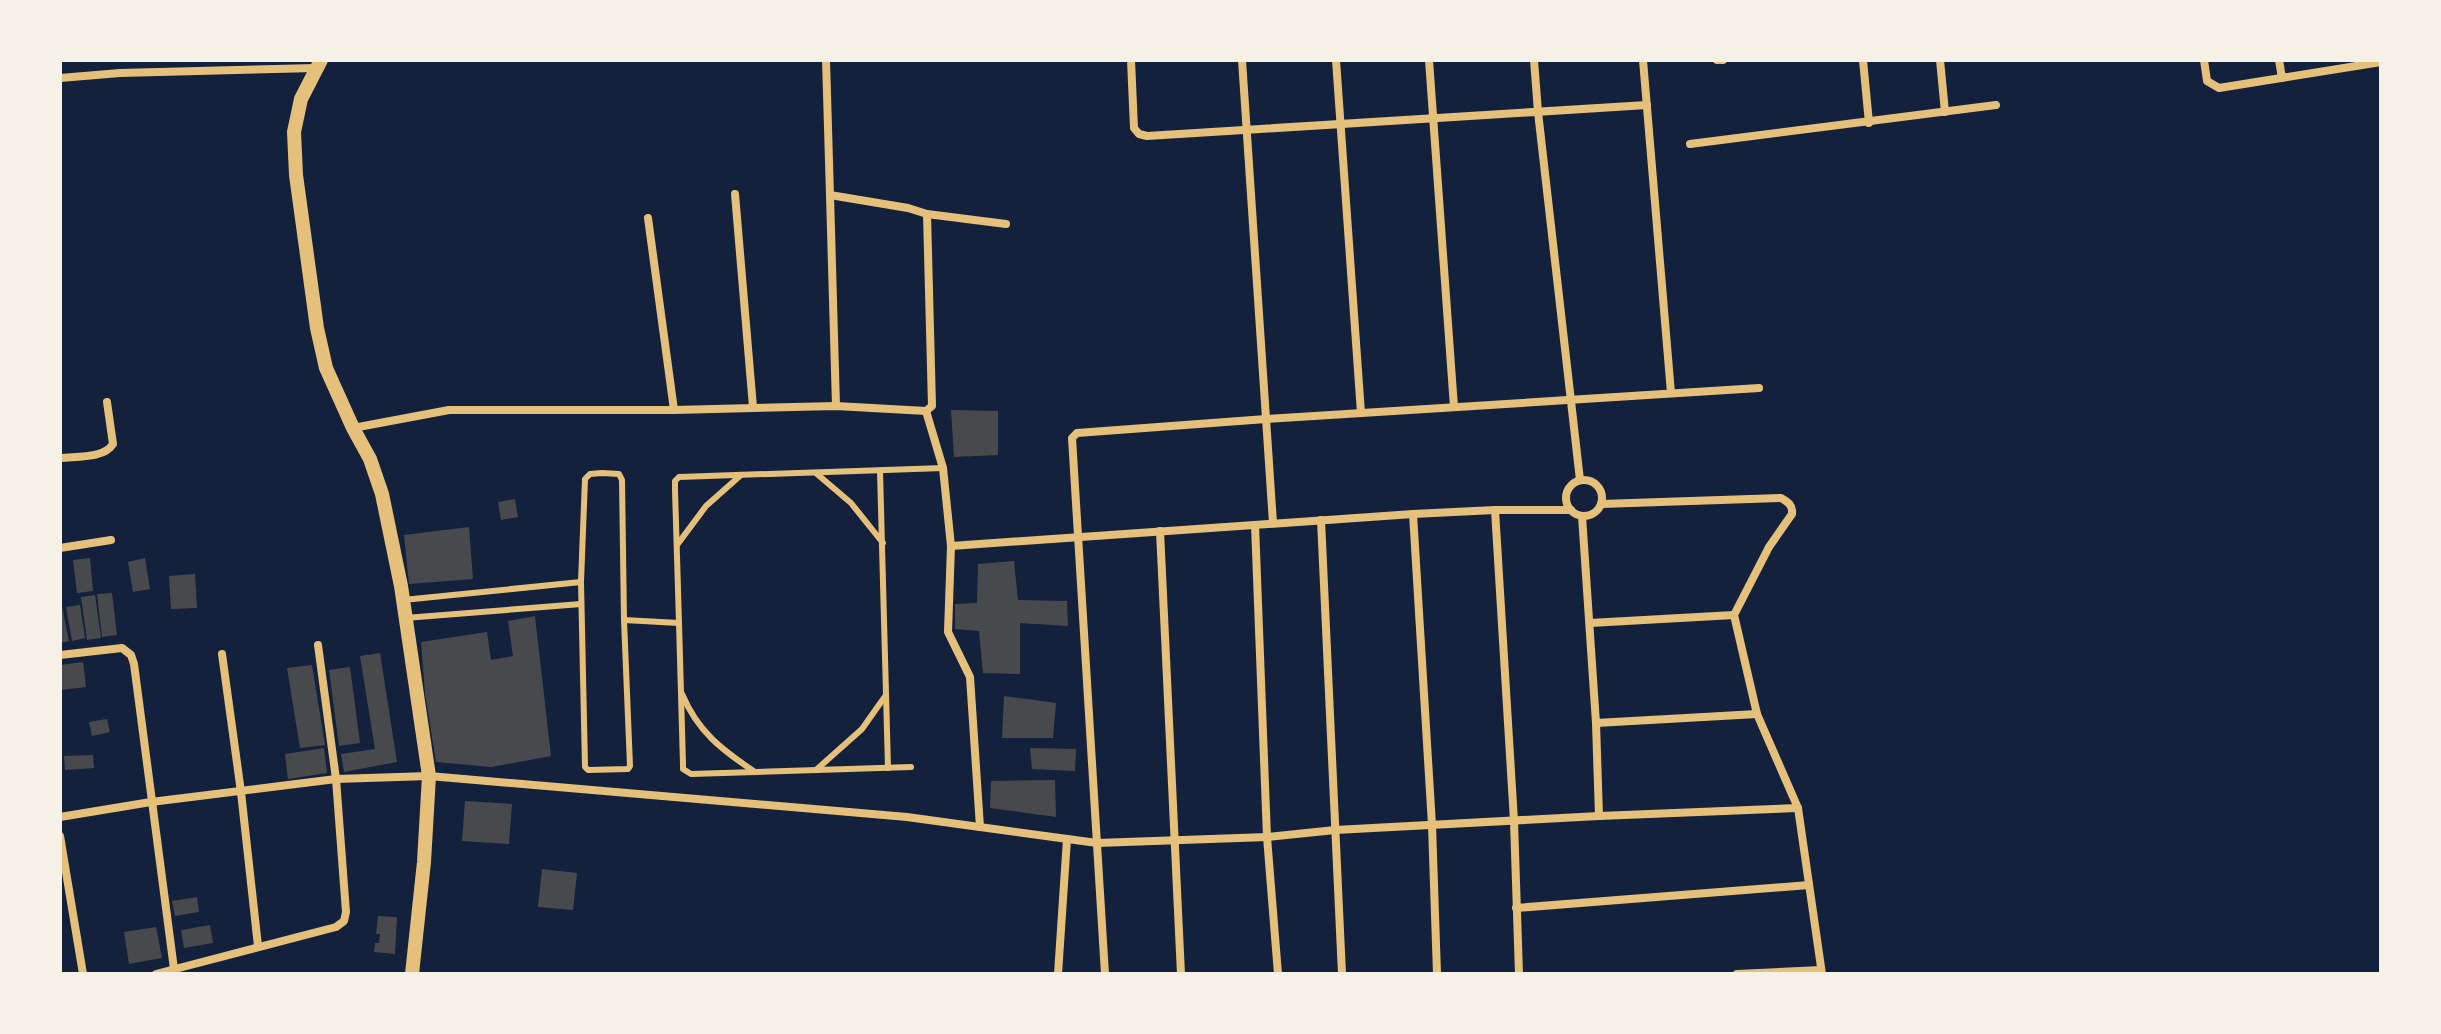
<svg xmlns="http://www.w3.org/2000/svg" width="2441" height="1034" viewBox="0 0 2441 1034" font-family="'Sofia Sans Condensed',sans-serif">
  <style>
    .building { fill: #48494c }
    .lines { fill: none; stroke-linecap: round; stroke-linejoin: round }
    .service { stroke: #e5c07b; stroke-width: 6 }
    .minor { stroke: #e5c07b; stroke-width: 8 }
    .tertiary { stroke: #e5c07b; stroke-width: 14 }
  </style>
  <rect width="100%" height="100%" fill="#14213d"/>
  <g class="building">
    <path d="M951,410L998,411V455L954,457Z"/>
    <path d="M515,499L518,517L501,520L498,502Z"/>
    <path d="M469,527L473,579L409,584L404,535Z"/>
    <path d="M90,558L93,591L77,593L73,560Z"/>
    <path d="M145,558L150,589L133,592L128,562Z"/>
    <path d="M1014,561L1018,600L1067,601L1068,626L1020,623V674L983,673L979,631L955,629V604L977,603L978,564Z"/>
    <path d="M195,574L197,608L171,609L169,576Z"/>
    <path d="M112,593L117,635L102,637L97,594Z"/>
    <path d="M95,595L101,638L87,640L81,597Z"/>
    <path d="M61,602L69,641L60,643V603Z"/>
    <path d="M80,605L85,638L72,641L66,607Z"/>
    <path d="M535,616L551,756L491,767L436,762L425,693L421,642L487,632L491,660L513,656L508,621Z"/>
    <path d="M380,653L397,762L344,772L341,754L375,749L360,656Z"/>
    <path d="M83,662L86,687L60,690V665Z"/>
    <path d="M312,665L325,745L300,748L287,668Z"/>
    <path d="M350,667L360,743L339,746L329,670Z"/>
    <path d="M1004,696L1056,703L1053,738H1002Z"/>
    <path d="M107,719L110,732L92,736L89,722Z"/>
    <path d="M324,748L327,773L288,779L285,754Z"/>
    <path d="M1030,748L1076,749L1075,771L1032,769Z"/>
    <path d="M93,755L94,768L65,770L64,756Z"/>
    <path d="M1055,780L1056,817L990,808L991,781Z"/>
    <path d="M465,801L512,804L509,844L462,841Z"/>
    <path d="M542,869L577,873L573,910L538,907Z"/>
    <path d="M197,897L199,912L175,916L172,901Z"/>
    <path d="M378,916L397,917L395,954L374,952L375,943H379L380,934H376Z"/>
    <path d="M210,925L213,943L184,948L181,930Z"/>
    <path d="M156,927L162,958L129,964L124,932Z"/>
  </g>
  <g class="lines">
    <g class="service">
      <path d="M880,471L888,768"/>
      <path d="M602,473L619,474L622,480L624,620L630,766L628,769L588,770L585,767L581,582L585,479L590,474Z"/>
      <path d="M817,474L851,503L883,543"/>
      <path d="M677,545L706,506L741,475"/>
      <path d="M403,600L581,582"/>
      <path d="M405,618L581,604"/>
      <path d="M624,620L679,623L675,490V481L679,477L943,468"/>
      <path d="M679,623L683,764V769L691,774L911,767"/>
      <path d="M682,694C698,732 722,750 755,772"/>
      <path d="M816,770L862,729L886,695"/>
    </g>
    <g class="minor">
      <path d="M1131,60L1134,128L1139,134L1147,136L1647,105"/>
      <path d="M1242,60L1273,523"/>
      <path d="M1336,60L1361,413"/>
      <path d="M1429,60L1454,407"/>
      <path d="M1534,60L1538,112L1580,480"/>
      <path d="M1643,60L1671,393"/>
      <path d="M1717,60H1723"/>
      <path d="M1863,60L1869,123"/>
      <path d="M1940,60L1945,112"/>
      <path d="M2204,60L2207,81L2219,88L2381,62"/>
      <path d="M2279,60L2282,78"/>
      <path d="M60,78L120,73L316,68"/>
      <path d="M1690,144L1996,105"/>
      <path d="M735,194L753,407"/>
      <path d="M830,195L836,406"/>
      <path d="M927,214L1006,224"/>
      <path d="M648,218L674,410"/>
      <path d="M926,411L943,468L951,546L948,632L970,677L980,827"/>
      <path d="M353,428L449,410H674L836,406L926,411L932,406L927,214L908,208L830,195L826,60"/>
      <path d="M60,458C76,456 104,459 113,444L107,402"/>
      <circle cx="1584" cy="498" r="18"/>
      <path d="M1601,504L1781,498C1788,502 1793,505 1792,514L1769,547L1734,615L1757,714L1798,808L1822,974"/>
      <path d="M1495,510L1514,821L1519,974"/>
      <path d="M1413,514L1432,825L1437,974"/>
      <path d="M1582,516L1596,723L1599,816"/>
      <path d="M1321,520L1342,974"/>
      <path d="M1255,525L1267,837L1278,974"/>
      <path d="M1160,531L1181,974"/>
      <path d="M951,546L1413,514L1495,510H1571"/>
      <path d="M60,548L111,540"/>
      <path d="M1590,623L1734,615"/>
      <path d="M222,654L241,792L258,946"/>
      <path d="M60,655L122,648L131,655L134,664L174,969"/>
      <path d="M1596,723L1757,714"/>
      <path d="M60,817L151,802L336,779L429,776L907,817L1097,843L1267,837L1335,830L1599,816L1798,808"/>
      <path d="M60,836L83,974"/>
      <path d="M1516,908L1809,885"/>
      <path d="M156,974L336,927L344,921L346,912L336,779L318,645"/>
      <path d="M1058,974L1067,839"/>
      <path d="M1105,974L1072,438L1077,433L1266,419L1759,388"/>
      <path d="M1737,974L1821,970"/>
    </g>
    <path class="tertiary" d="M321,60L301,99L294,132L296,175L317,328L326,368L353,428L370,459L382,494L401,586L429,776L424,862L412,974"/>
  </g>
  <rect width="2441" height="1034" fill="none" stroke="#f6f1e7" stroke-width="124"/>
</svg>
